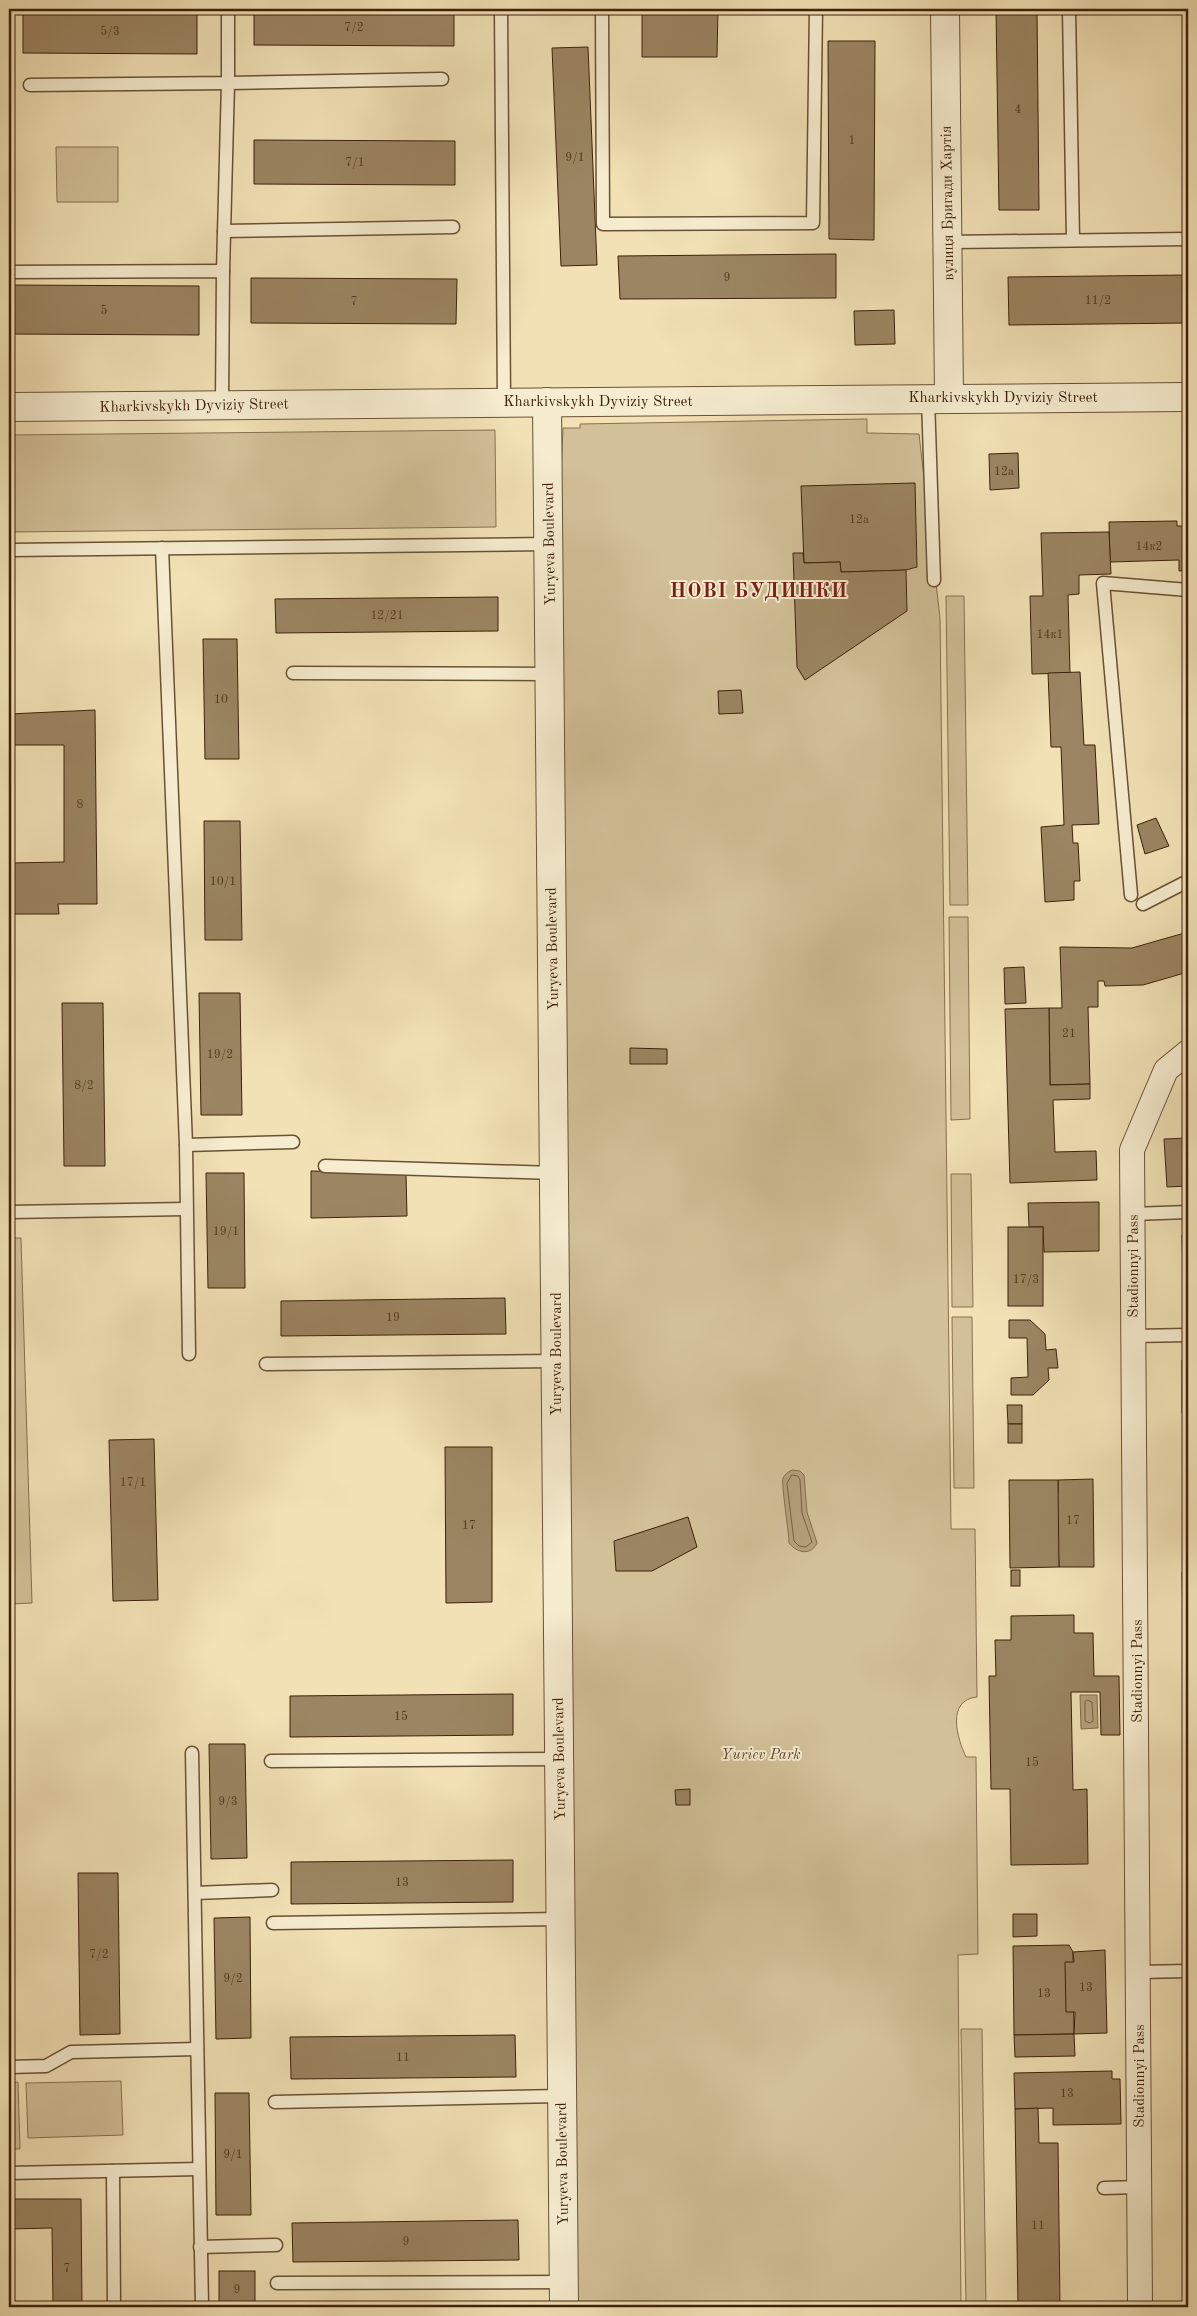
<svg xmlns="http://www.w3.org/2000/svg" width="1197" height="2316" viewBox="0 0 1197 2316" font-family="'Old Standard TT',serif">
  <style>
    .green { fill: #d2c098; stroke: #887050 }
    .water { fill: #b4a07b; stroke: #846d4d }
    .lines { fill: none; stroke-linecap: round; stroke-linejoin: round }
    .shore { stroke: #786042; stroke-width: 1 }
    .building { fill: #9b8562; stroke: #3d2109 }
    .service-casing { stroke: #6a5134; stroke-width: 15 }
    .minor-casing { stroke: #6a5134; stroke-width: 26 }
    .tertiary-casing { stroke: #6a5134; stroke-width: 30 }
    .service { stroke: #f6eccf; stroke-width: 12 }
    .minor { stroke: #f6eccf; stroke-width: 24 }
    .tertiary { stroke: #f6eccf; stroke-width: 28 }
    .labels { text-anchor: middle; stroke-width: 4; stroke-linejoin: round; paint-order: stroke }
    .number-label { font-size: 12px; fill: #543a1f }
    .street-label { font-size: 15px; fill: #3d2109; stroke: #f6eccf }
    .park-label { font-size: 15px; font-style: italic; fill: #62492d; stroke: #f6eccf }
    .district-label { font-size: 20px; font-weight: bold; letter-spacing: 1px; fill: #7a1f14; stroke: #f6eccf }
  </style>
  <rect width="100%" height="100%" fill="#f1e1b5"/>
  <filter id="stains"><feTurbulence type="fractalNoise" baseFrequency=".004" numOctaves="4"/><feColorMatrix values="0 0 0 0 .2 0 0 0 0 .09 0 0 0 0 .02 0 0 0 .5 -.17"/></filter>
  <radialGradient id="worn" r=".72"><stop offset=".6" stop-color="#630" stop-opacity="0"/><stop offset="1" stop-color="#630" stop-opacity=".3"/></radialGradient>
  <g class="green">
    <path d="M56,147H118V202H57Z"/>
    <path d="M867,419V433L919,434L940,618L951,1529H975L977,1697C946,1700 957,1738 966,1757H976L978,1954L958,1955L961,2307H577L556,589L563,428H580V424Z"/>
    <path d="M495,430L496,527L9,532V435Z"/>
    <path d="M946,596H964L968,905H950Z"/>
    <path d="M949,917H968L970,1119L951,1120Z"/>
    <path d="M951,1174H971L973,1307H952Z"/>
    <path d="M9,1238H21L32,1603L9,1604Z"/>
    <path d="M952,1317H972L974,1488H954Z"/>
    <path d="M961,2029H982L986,2307H966Z"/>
    <path d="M121,2081L123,2135L28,2138L26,2083Z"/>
    <path d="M18,2082L20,2149H9V2083Z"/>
  </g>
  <g class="water">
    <path d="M792,1470L800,1471L804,1475L807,1512L817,1543C811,1556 797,1553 789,1543C789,1533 781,1483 783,1478C785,1474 788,1472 792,1470Z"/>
    <path d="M1080,1695H1097L1098,1728L1081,1729Z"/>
  </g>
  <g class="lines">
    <g class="shore">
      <path d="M792,1475L798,1476L800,1480L802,1513L812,1542L806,1547L799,1546L794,1541L787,1484Z"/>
      <path d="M1087,1700L1092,1702L1093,1721L1090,1723L1085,1721V1702Z"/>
    </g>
  </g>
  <g class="building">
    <path d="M23,9H197V54L23,53Z"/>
    <path d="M254,9H454V46L254,45Z"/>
    <path d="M642,9H718L717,57H642Z"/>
    <path d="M996,9H1037L1039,210H999Z"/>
    <path d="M828,41H875L874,240L829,239Z"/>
    <path d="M588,47L597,265L561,266L552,48Z"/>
    <path d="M254,140L455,141V185L254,184Z"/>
    <path d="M836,254V298L620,299L618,256Z"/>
    <path d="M1188,275V323L1009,325L1008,277Z"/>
    <path d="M251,278L457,279L456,324L251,323Z"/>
    <path d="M9,285L199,286V335L9,334Z"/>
    <path d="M894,310L895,344L855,345L854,311Z"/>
    <path d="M1018,453L1019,488L990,490L989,454Z"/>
    <path d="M915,483L917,567L906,570L841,572L840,562L804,563L801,486Z"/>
    <path d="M1177,521V526H1188V570L1179,571V560L1110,562L1109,522Z"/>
    <path d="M1109,532L1111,574L1079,575V594L1068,595L1070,673L1032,674L1030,596H1043L1041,533Z"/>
    <path d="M793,553H803L804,563L840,562L841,572L906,570L907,611L805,680L797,667Z"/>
    <path d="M498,597V631L276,633L275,599Z"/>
    <path d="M203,639H237L239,759H205Z"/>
    <path d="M1080,672L1084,745H1095L1099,824L1072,825L1073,843H1078L1080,881H1074V900L1045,902L1041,827L1064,825L1061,747H1051L1048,673Z"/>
    <path d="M741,690L743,713L719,714L718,691Z"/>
    <path d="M95,710L97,904H58L59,914H9V863L64,862V745H9V714Z"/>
    <path d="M1156,818L1169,846L1145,854L1137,825Z"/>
    <path d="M204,821H240L242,940H205Z"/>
    <path d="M1188,932V972L1143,985L1105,986L1104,981H1098V1007H1088L1090,1084L1050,1085L1049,1008H1062L1060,947L1132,948Z"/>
    <path d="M1024,967L1026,1003L1005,1004L1004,968Z"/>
    <path d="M199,993H240L242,1115H201Z"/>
    <path d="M62,1003H103L105,1166H64Z"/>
    <path d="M1049,1008L1050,1085L1090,1084V1099L1053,1100L1055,1152L1096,1151L1097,1180L1010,1183L1005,1009Z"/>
    <path d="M630,1048L667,1049V1064H630Z"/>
    <path d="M1188,1138V1186L1167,1187L1164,1139Z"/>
    <path d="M311,1171L406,1173L407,1216L311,1218Z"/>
    <path d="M206,1173H244L245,1288H208Z"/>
    <path d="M1099,1202V1251L1044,1252L1043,1227H1029L1028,1203Z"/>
    <rect x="1008" y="1227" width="35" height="79"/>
    <path d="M1188,1234V1276H1183L1182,1235Z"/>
    <path d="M505,1298L506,1334L281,1336V1301Z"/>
    <path d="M1009,1320H1030L1045,1334L1046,1350L1056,1349L1058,1368H1048L1049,1380L1033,1395H1011V1378L1028,1377L1027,1338H1009Z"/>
    <path d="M1182,1360H1188V1412L1182,1413Z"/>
    <path d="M1007,1405H1022V1424H1008Z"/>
    <rect x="1008" y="1424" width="14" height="19"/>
    <path d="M154,1439L158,1600L113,1601L109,1440Z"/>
    <path d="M445,1447H492V1602L446,1603Z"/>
    <path d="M1093,1479L1094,1567H1059L1058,1546H1053L1052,1495L1058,1494V1480Z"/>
    <path d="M1009,1480H1058L1059,1567L1010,1568Z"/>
    <path d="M688,1517L697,1547L652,1571H616L614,1541Z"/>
    <rect x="1011" y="1570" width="9" height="16"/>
    <path d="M1188,1571V1880L1182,1572Z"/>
    <path d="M1074,1615V1633H1093L1094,1676H1119L1120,1735H1101L1100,1692H1071L1073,1790L1087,1789L1088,1864L1011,1865L1010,1789H991L989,1676H996L995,1640H1011V1616Z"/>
    <path d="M513,1694V1735L290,1737V1696Z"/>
    <path d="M209,1744H245L247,1858L211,1859Z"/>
    <path d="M690,1789V1805H676L675,1790Z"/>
    <path d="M513,1860V1902L291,1904V1862Z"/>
    <path d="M78,1873H118L120,2034L80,2035Z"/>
    <path d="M1013,1914H1037V1936L1013,1937Z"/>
    <path d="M250,1917L251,2038L216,2039L214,1918Z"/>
    <path d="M1069,1945L1073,1952L1074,2034L1014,2035L1013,1946Z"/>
    <path d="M1105,1950L1107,2033L1074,2034L1075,2012H1066L1065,1962H1074L1073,1952Z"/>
    <path d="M1186,2033H1188V2141Z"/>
    <path d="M1074,2034L1075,2056L1015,2057L1014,2035Z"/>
    <path d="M515,2035L516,2077L291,2079L290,2037Z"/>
    <path d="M1112,2071V2079H1120L1121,2124L1053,2125V2108L1015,2109L1014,2073Z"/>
    <path d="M215,2093H249L251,2215H216Z"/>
    <path d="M1038,2108L1039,2143H1058L1060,2307H1018L1015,2109Z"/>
    <path d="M9,2199H81L82,2307H53L52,2228L9,2229Z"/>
    <path d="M518,2220L519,2260L293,2262L292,2223Z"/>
    <rect x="219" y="2271" width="36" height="36"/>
  </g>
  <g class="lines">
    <g class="service-casing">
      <g id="service">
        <path d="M501,9L504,402"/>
        <path d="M602,9L603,224L813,223L816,9"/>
        <path d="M1069,9L1073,240"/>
        <path d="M30,85L228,83V9"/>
        <path d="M224,231L453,227"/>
        <path d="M948,242L1188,239"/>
        <path d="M223,271L228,83L442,79"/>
        <path d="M9,272L223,271L222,405"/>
        <path d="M928,398L934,580"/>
        <path d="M162,548L186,1145L189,1354"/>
        <path d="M9,550L549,544"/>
        <path d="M293,673L550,674"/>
        <path d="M1131,895L1103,583L1188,590"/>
        <path d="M1143,904L1188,881"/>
        <path d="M186,1145L293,1142"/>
        <path d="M325,1166L554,1173"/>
        <path d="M9,1212L186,1209"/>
        <path d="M1133,1214L1188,1212"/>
        <path d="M1134,1336L1188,1335"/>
        <path d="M266,1364L556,1361"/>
        <path d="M192,1753L202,2307"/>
        <path d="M271,1761L559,1759"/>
        <path d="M195,1893L272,1890"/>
        <path d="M273,1923L561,1919"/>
        <path d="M1138,1972L1188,1971"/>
        <path d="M9,2067L46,2066L71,2052L197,2049"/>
        <path d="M275,2102L561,2096"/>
        <path d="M113,2171L114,2307"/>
        <path d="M9,2173L199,2169"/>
        <path d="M1104,2188L1139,2187"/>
        <path d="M200,2247L276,2245"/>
        <path d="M277,2283L564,2282"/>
      </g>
    </g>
    <g class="minor-casing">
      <path id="minor" d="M1140,2307L1132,1150L1166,1070L1188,1052"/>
    </g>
    <g class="tertiary-casing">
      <g id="tertiary">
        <path d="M945,9L949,397"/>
        <path d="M547,402L564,2307"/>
        <path d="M9,407L1188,397"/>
      </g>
    </g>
    <use href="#service" class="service"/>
    <use href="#minor" class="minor"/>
    <use href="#tertiary" class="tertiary"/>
  </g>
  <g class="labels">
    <g class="number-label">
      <text x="354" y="31">7/2</text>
      <text x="110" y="35">5/3</text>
      <text x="1018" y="113">4</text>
      <text x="852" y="144">1</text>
      <text x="575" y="161">9/1</text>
      <text x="355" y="166">7/1</text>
      <text x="727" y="281">9</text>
      <text x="1098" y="304">11/2</text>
      <text x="354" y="305">7</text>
      <text x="104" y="314">5</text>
      <text x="1004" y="475">12а</text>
      <text x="859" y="523">12а</text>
      <text x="1149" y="550">14к2</text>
      <text x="387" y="619">12/21</text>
      <text x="1050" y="638">14к1</text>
      <text x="221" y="703">10</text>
      <text x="80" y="808">8</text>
      <text x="223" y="885">10/1</text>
      <text x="1069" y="1037">21</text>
      <text x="220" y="1058">19/2</text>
      <text x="84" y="1089">8/2</text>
      <text x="226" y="1235">19/1</text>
      <text x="1026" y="1283">17/3</text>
      <text x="393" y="1321">19</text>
      <text x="133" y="1486">17/1</text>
      <text x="1073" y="1524">17</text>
      <text x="469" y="1529">17</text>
      <text x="401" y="1720">15</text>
      <text x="1032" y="1766">15</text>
      <text x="228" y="1805">9/3</text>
      <text x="402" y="1886">13</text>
      <text x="99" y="1958">7/2</text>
      <text x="233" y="1982">9/2</text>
      <text x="1086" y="1991">13</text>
      <text x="1044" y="1997">13</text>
      <text x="403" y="2061">11</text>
      <text x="1067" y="2097">13</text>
      <text x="233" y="2158">9/1</text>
      <text x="1038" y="2229">11</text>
      <text x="406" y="2245">9</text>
      <text x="67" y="2272">7</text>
      <text x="237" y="2293">9</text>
    </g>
    <g class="street-label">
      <text transform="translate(947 203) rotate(-91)" y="5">вулиця Бригади Хартія</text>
      <text x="1003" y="402">Kharkivskykh Dyviziy Street</text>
      <text x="598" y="406">Kharkivskykh Dyviziy Street</text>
      <text transform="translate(194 405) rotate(-1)" y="5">Kharkivskykh Dyviziy Street</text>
      <text transform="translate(549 544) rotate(-91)" y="5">Yuryeva Boulevard</text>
      <text transform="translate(552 949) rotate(-91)" y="5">Yuryeva Boulevard</text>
      <text transform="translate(1133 1266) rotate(-90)" y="5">Stadionnyi Pass</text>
      <text transform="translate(556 1354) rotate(-90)" y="5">Yuryeva Boulevard</text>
      <text transform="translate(1137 1671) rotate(-90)" y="5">Stadionnyi Pass</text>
      <text transform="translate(559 1759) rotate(-91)" y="5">Yuryeva Boulevard</text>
      <text transform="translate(1139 2076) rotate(-90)" y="5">Stadionnyi Pass</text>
      <text transform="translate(562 2164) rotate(-91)" y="5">Yuryeva Boulevard</text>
    </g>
    <g class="park-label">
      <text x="761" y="1759">Yuriev Park</text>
    </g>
    <g class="district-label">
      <text x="759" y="597">НОВІ БУДИНКИ</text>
    </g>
  </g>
  <rect width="1197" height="2316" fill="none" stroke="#f1e1b5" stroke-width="30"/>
  <rect x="10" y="10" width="1177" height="2296" fill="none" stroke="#3d2109" stroke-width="2.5"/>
  <rect x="15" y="15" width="1167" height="2286" fill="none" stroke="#3d2109"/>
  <rect width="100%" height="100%" filter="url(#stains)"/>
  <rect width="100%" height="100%" fill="url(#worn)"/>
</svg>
